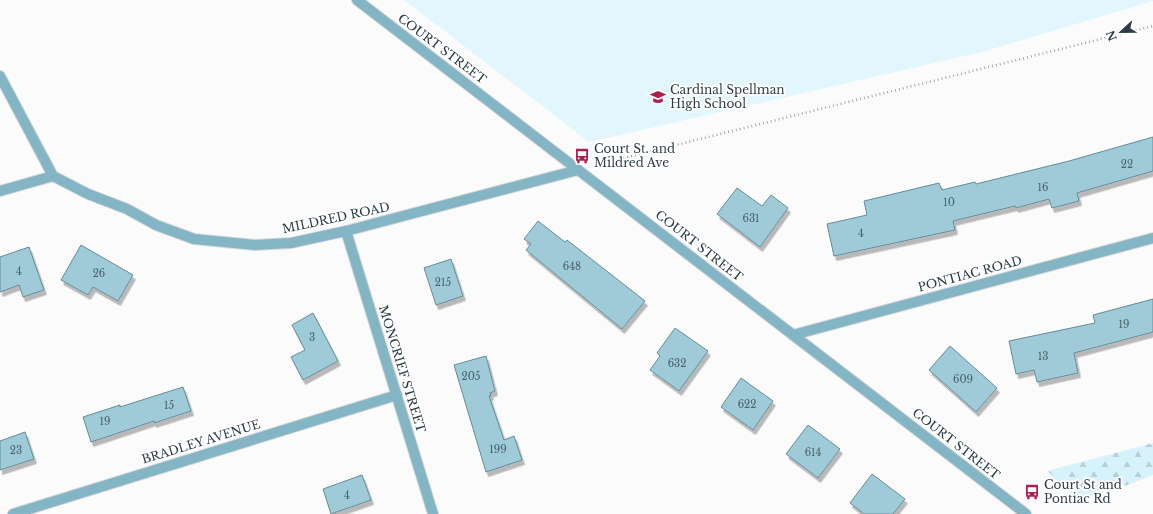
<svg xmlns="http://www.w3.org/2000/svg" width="1153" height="514" viewBox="0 0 1153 514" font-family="'Libre Baskerville',serif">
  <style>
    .built { fill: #e1f6fd }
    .forest { fill: url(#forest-firs) }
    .building { fill: #9fcad8; stroke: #638c99; filter: url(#shadow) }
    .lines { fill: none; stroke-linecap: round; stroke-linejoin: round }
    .minor-casing { stroke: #d6d9da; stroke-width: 12 }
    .tertiary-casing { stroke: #d6d9da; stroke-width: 12 }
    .path { stroke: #a0a8aa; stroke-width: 2.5; stroke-dasharray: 1 3; stroke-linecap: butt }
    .minor { stroke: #84b5c5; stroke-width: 10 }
    .tertiary { stroke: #84b5c5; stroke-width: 10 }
    .labels { text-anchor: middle; stroke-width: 3.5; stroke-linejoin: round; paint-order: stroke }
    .number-label { font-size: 10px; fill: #496168 }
    .street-label { font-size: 12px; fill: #2c3e43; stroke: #fff }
    .poi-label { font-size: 12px; fill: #2c3e43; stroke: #fff; text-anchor: start }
  </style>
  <defs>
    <pattern id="forest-firs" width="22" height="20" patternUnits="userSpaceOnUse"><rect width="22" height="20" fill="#d6f2fb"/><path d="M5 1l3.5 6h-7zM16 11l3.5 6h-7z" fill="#b8d1d8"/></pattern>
    <filter id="shadow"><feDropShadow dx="2.5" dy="4.5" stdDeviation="0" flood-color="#0004"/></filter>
  </defs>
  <rect width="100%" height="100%" fill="#fbfbfb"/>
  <path class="built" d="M404,0H1153V1L982,52L589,142Z"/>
  <path class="forest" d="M1153,443V475L1125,486L1117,480L1081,501L1047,471Z"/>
  <g class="building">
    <path d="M1153,137V171L1077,193L1079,201L1052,208L1049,199L1016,208L1015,206L953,221L955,230L834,256L827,224L867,215L864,201L939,183L942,190L975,182L976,184L1069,161Z"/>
    <path d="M737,188L762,206L771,195L788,208L760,247L717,214Z"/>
    <path d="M538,221L565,242L567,240L645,301L622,329L526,250L531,244L524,239Z"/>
    <path d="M81,245L133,275L118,301L93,287L88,295L61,280Z"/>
    <path d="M29,247L44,290L23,297L19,285L0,292V257Z"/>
    <path d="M451,259L463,296L436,305L424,268Z"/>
    <path d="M1153,299V332L1074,353L1078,373L1037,382L1034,370L1016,374L1009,341L1095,323L1093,315Z"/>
    <path d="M313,313L338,361L303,380L291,357L305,350L292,325Z"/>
    <path d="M675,328L708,351L679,391L650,370L660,356L657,353Z"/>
    <path d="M950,346L997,388L976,412L929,370Z"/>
    <path d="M486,356L495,391L490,393L491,396H489L504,440L514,436L522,460L486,472L454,365Z"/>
    <path d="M741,378L773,401L753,430L721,407Z"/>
    <path d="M183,387L191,411L154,423V421L91,442L83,417L120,405V407Z"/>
    <path d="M808,425L840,449L818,478L786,454Z"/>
    <path d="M25,432L34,459L0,470V441Z"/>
    <path d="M872,474L905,499L893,514H864L850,503Z"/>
    <path d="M362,475L371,500L331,514L323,489Z"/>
  </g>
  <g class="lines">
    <g class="minor-casing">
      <g id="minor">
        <path d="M0,76L53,176L88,194L127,209L156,225L194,239L255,245L291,243L346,231L578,170"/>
        <path d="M0,191L53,176"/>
        <path d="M346,231L433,514"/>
        <path d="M793,335L1153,238"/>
        <path d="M13,514L397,395"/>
      </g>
    </g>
    <g class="tertiary-casing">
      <path id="tertiary" d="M357,0L1026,514"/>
    </g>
    <path class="path" d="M600,164L1153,26"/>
    <use href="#minor" class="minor"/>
    <use href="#tertiary" class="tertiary"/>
  </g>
  <defs>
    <g id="school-bare" transform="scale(1.2)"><path d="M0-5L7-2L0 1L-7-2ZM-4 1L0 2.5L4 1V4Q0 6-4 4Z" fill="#b01e4c" stroke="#fff" stroke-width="2.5" paint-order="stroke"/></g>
    <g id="bus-bare" transform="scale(1.2)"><path d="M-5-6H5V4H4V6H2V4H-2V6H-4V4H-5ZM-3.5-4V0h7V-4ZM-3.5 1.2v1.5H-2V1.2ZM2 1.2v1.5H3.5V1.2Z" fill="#b01e4c" stroke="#fff" stroke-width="2.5" paint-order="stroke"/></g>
  </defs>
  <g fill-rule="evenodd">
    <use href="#school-bare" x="658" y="97"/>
    <use href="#bus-bare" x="582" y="156"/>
    <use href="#bus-bare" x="1032" y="492"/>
  </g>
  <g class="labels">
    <g class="number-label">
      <text x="1127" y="168">22</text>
      <text x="1043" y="191">16</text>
      <text x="949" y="206">10</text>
      <text x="751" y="222">631</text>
      <text x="861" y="237">4</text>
      <text x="572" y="270">648</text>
      <text x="19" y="275">4</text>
      <text x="99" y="277">26</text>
      <text x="443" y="286">215</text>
      <text x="1124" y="328">19</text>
      <text x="312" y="341">3</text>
      <text x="1043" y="360">13</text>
      <text x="677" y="367">632</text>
      <text x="471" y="380">205</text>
      <text x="963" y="383">609</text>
      <text x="747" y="408">622</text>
      <text x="169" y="409">15</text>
      <text x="105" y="425">19</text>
      <text x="498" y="453">199</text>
      <text x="16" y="454">23</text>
      <text x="813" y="456">614</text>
      <text x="347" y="499">4</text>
    </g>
    <g class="street-label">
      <text transform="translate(442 49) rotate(37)" y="4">COURT STREET</text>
      <text transform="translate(336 218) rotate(-12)" y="4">MILDRED ROAD</text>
      <text transform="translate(699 246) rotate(38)" y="4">COURT STREET</text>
      <text transform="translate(970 274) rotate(-15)" y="4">PONTIAC ROAD</text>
      <text transform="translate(402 369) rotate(73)" y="4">MONCRIEF STREET</text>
      <text transform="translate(201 442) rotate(-17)" y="4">BRADLEY AVENUE</text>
      <text transform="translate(956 444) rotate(38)" y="4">COURT STREET</text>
    </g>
    <g class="poi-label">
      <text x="670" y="94">Cardinal Spellman<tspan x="670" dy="14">High School</tspan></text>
      <text x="594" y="153">Court St. and<tspan x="594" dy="14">Mildred Ave</tspan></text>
      <text x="1044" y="489">Court St and<tspan x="1044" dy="14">Pontiac Rd</tspan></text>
    </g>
  </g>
  <g transform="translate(1121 32) rotate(248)" stroke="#ffffff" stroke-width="3" paint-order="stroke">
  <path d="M0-3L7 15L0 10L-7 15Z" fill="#2c3e43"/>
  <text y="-6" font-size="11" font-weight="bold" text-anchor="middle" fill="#2c3e43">N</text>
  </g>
</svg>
